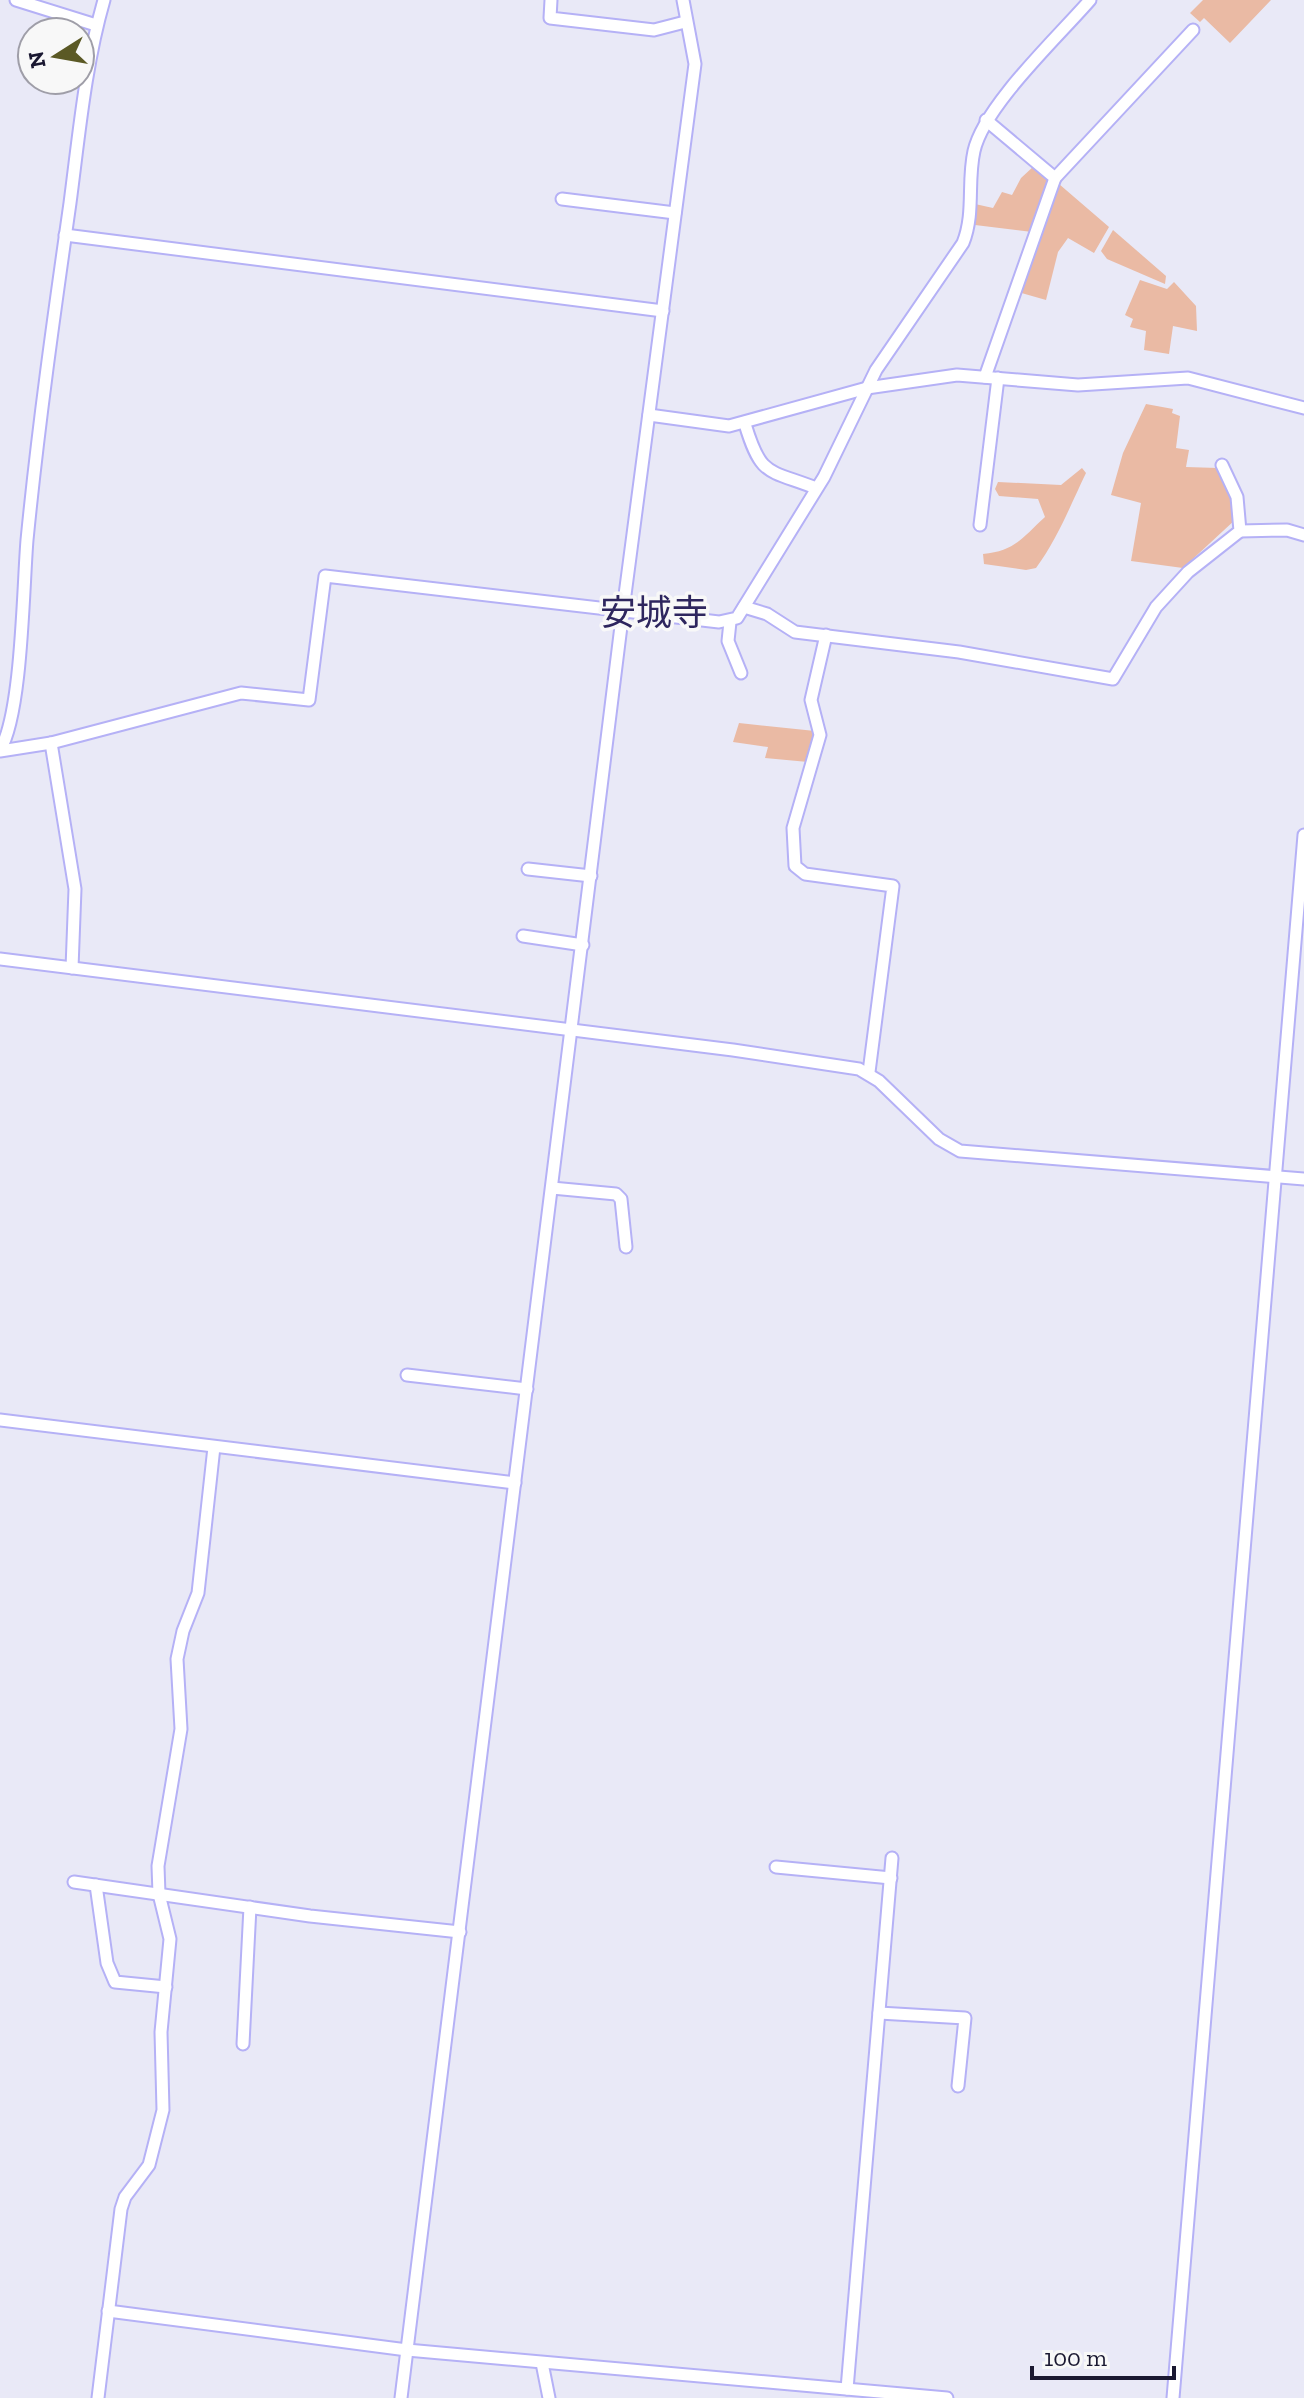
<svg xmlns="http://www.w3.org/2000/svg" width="1304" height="2398" viewBox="0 0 1304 2398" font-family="'Zilla Slab','Noto Sans JP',serif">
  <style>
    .green { fill: #eabaa4 }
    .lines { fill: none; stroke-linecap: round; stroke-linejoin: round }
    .street-casing { stroke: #b5b1f6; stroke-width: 15 }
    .street { stroke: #fff; stroke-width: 11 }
    .labels { text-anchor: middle; stroke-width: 7; stroke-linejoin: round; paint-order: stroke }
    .quarter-label { font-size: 36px; fill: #2e265e; stroke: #f8f8f8 }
  </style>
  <rect width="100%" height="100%" fill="#e9e9f7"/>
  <g class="green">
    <path d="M1203,0H1271L1230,43L1204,18L1200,22L1190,13Z"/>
    <path d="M1034,166L1050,178L1032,232L975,225V204L993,208L1002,192L1012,195L1021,178Z"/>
    <path d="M1059,184L1109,227L1094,253L1068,238L1058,252L1046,300L1018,292Z"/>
    <path d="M1113,230L1166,276L1165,284L1107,259L1101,251Z"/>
    <path d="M1140,280L1167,289L1174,282L1196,306L1197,331L1173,326L1169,354L1144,350L1146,331L1130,327L1133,319L1125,315Z"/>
    <path d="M1146,404L1173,409L1172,413L1180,416L1176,448L1189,450L1186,467L1218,468L1233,495L1236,519L1183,568L1131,561L1141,503L1111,495L1123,453Z"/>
    <path d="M1082,468L1086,473C1070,506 1058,538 1036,568L1026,570L984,564L983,554C1015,551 1022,538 1045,517L1038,499L999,496L995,489L998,482L1061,485Z"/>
    <path d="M739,723L815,731L808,762L765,758L768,747L733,742Z"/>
  </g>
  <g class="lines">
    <g class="street-casing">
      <g id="street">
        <path d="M16,0L96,25"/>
        <path d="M551,0L550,18L654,30L685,22"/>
        <path d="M1055,178L1193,30"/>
        <path d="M562,199L675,213"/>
        <path d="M65,235L663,311"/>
        <path d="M985,377L1055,178L986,120"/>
        <path d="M649,415L729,426L867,388L957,375L1078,385L1188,378L1304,408"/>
        <path d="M745,424C761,477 767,469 816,488"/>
        <path d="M980,525L998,378"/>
        <path d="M1240,531L1287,530L1304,535"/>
        <path d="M744,607L767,614L795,632L959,652L1113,679L1156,607L1188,572L1240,531L1237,497L1222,465"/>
        <path d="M730,622L728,641L741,673"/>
        <path d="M826,635L811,700L820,735L793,828L795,866L805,874L893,886L869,1072"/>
        <path d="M51,743L75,889L72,968"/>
        <path d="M0,750C22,714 23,588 27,540C38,428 54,315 70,203C79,135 85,66 104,0"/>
        <path d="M0,751L51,743L241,693L309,700L325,576L719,622L737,618L824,477L876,370L963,243C975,213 967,182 974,151C984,106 1058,37 1090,0"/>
        <path d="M528,869L591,876"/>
        <path d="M523,936L583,945"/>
        <path d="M0,959L733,1050L859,1069L879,1081L939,1139L960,1151L1304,1179"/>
        <path d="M552,1188L616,1194L621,1199L626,1247"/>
        <path d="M407,1375L527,1389"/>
        <path d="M0,1420L515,1483"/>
        <path d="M776,1867L891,1878"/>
        <path d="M74,1882L310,1916L460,1932"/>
        <path d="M96,1885L107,1963L115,1982L166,1987"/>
        <path d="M879,2013L965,2018L958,2086"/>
        <path d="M243,2044L250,1907"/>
        <path d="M108,2311L407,2350L947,2398"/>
        <path d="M542,2363L549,2398"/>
        <path d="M847,2389L892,1858"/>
        <path d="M98,2398L121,2209L125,2197L149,2165L163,2110L161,2032L170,1939L159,1894L158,1866L181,1729L177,1659L183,1631L198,1593L214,1447"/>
        <path d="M401,2398L623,610L695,64L683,0"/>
        <path d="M1173,2398L1304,835"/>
      </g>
    </g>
    <use href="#street" class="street"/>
  </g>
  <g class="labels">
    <g class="quarter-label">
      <text x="654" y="625">安城寺</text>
    </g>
  </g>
  <g transform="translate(56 56) rotate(259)"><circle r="38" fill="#f8f8f8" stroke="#9f9ea8" stroke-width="2"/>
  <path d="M0-6L14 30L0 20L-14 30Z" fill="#5b5925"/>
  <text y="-12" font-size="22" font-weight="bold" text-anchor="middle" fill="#1a1831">N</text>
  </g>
  <path d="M1032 2366v12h142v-12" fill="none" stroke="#1a1831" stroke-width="4"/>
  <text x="1044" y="2366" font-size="24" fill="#1a1831" stroke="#f8f8f8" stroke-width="6" paint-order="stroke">100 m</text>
</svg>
